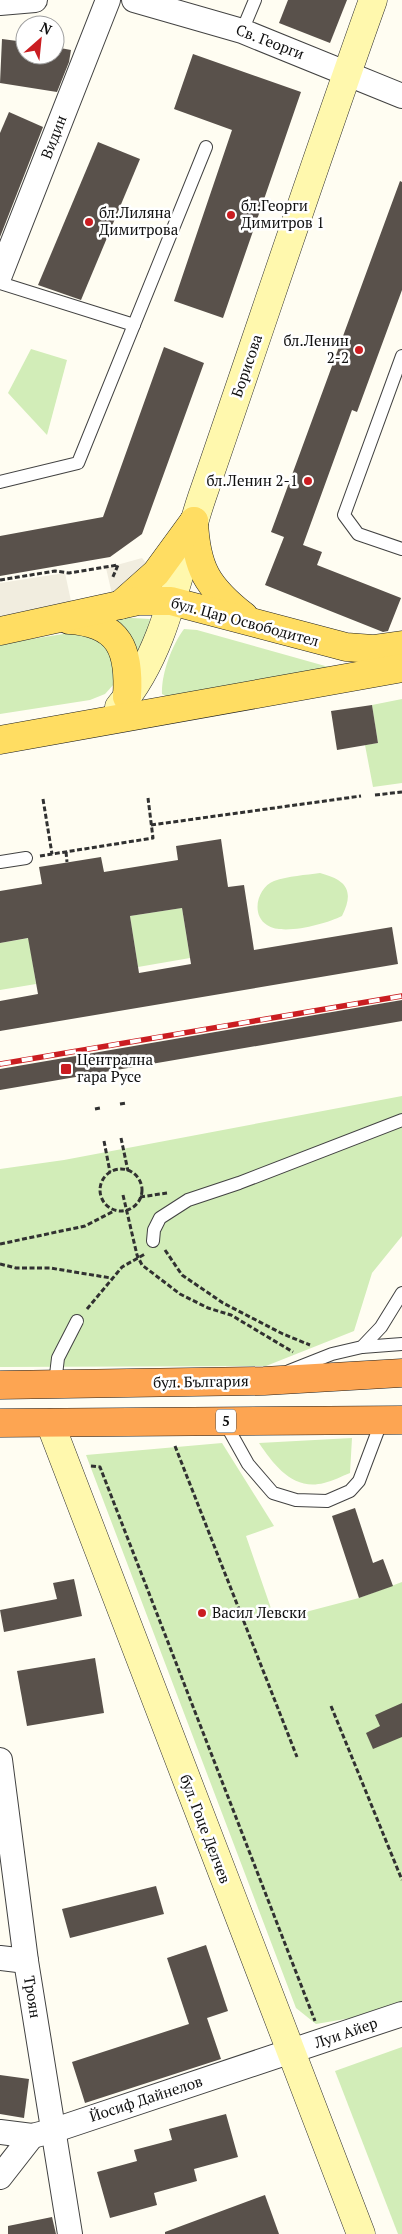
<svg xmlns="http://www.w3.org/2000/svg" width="402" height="2234" viewBox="0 0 402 2234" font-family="'PT Serif',serif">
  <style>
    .green { fill: #d2edb8 }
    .plaza { fill: #f1eddf }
    .building { fill: #59514b; fill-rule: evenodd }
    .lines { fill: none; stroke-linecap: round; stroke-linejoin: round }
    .lane-casing { stroke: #424242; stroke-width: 14 }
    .street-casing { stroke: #424242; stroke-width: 26 }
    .secondary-casing { stroke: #313131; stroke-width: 29 }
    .primary-casing { stroke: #202020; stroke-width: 29 }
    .highway-casing { stroke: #202020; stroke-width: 29 }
    .path { stroke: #313131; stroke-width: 3; stroke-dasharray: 5 2.5; stroke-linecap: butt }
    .lane { stroke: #fff; stroke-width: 12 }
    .street { stroke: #fff; stroke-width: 24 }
    .secondary { stroke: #fff8ad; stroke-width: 28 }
    .primary { stroke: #ffdd62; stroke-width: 28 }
    .highway { stroke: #fda552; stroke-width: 28 }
    .rail-casing { stroke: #ca1d21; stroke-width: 5.5 }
    .rail { stroke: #fff; stroke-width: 4; stroke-dasharray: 11; stroke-linecap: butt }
    .poi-dot { fill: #ca1d21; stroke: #fff; stroke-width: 2 }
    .labels { text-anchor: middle; stroke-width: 5; stroke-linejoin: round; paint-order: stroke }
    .shield { fill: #fff; stroke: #575757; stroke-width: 1 }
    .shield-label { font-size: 14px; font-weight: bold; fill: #0f0f0f }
    .street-label { font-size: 15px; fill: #0f0f0f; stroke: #fff }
    .poi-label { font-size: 15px; fill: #0f0f0f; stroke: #fff; text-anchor: start }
  </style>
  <rect width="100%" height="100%" fill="#fffdf2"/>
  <g class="green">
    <path d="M31,349L67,360L47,435L8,393Z"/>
    <path d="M114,617L150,619L143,661L113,623Z"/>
    <path d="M184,629L197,630L343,671L173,700L162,694C161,674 172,645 184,629Z"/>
    <path d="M76,632L92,635L107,645L117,660L114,684L105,694L90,700L0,714V644Z"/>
    <path d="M402,699V783L373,787L365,745L378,743L372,705Z"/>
    <path d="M320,873C346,880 355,890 342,916C326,924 282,936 267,925C250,914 258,887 274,881C288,876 306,875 320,873Z"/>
    <path d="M182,908L190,958L138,967L130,916Z"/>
    <path d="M29,938L36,984L0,990V943Z"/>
    <path d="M402,1096V1236L372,1273L354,1331L266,1366L0,1367V1169L64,1160Z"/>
    <path d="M352,1438L350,1473C342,1476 333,1481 324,1483C293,1491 274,1465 259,1443Z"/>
    <path d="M222,1443L274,1526L246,1536L275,1620L359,1598L402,1582V2002L351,2018L316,2024L296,2008L86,1455Z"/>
    <path d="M402,2047V2234H398L335,2071Z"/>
  </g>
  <path class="plaza" d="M142,558L151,569L121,595L0,620V583L65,573L71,601L112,594L106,568Z"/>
  <g class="building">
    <path d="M288,0H347L330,43L279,23Z"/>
    <path d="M2,39L25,42V55H55V47L71,50L69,62L57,92L0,83Z"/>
    <path d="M193,54L301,92L223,318L174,301L232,130L174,109Z"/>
    <path d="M9,112L43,127L0,237V133Z"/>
    <path d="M98,142L140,159L81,300L38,285Z"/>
    <path d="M400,181L402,182V290L357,412L352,410L303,545L322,552L317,565L401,598L388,631L383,632L265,585L284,537L271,532Z"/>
    <path d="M164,347L204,363L142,534L110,557L0,576V536L103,517Z"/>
    <path d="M372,705L378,743L337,750L331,711Z"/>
    <path d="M221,839L228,887L244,885L254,950L392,927L398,964L0,1031V1001L38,994L28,938L0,943V891L42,884L39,867L101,857L104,872L178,860L176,846ZM182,908L191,964L139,973L130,916Z"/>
    <path d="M402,1000V1021L0,1090V1069Z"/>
    <path d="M355,1508L373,1563L383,1559L393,1586L359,1598L332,1516Z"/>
    <path d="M74,1579L82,1616L4,1632L0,1610L57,1599L53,1583Z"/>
    <path d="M95,1658L104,1713L27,1726L17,1671Z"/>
    <path d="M402,1703V1737L373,1749L366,1733L380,1726L375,1715Z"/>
    <path d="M156,1886L164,1914L70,1938L62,1909Z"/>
    <path d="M206,1945L228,2011L207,2018L221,2059L85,2103L72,2062L189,2024L167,1958Z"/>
    <path d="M0,2075L29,2079L24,2118L0,2114Z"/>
    <path d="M226,2114L238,2157L194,2169L197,2181L154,2193L157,2205L110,2218L97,2172L137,2161L134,2150L172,2140L169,2129Z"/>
    <path d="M265,2195L279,2234H165V2232Z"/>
    <path d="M52,2217L56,2234H8V2226Z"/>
  </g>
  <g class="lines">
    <g class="lane-casing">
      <g id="lane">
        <path d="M242,31L255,0"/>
        <path d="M0,283L134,325"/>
        <path d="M402,356L344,515L358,534L402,549"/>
        <path d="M0,482L78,463L206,147"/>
        <path d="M0,862L26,858"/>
        <path d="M153,1241L154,1230L160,1218L188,1200L239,1183L402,1120"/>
        <path d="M362,1347L402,1344"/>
        <path d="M289,1371L332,1354L362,1347L381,1327L402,1293"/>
        <path d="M55,1383L58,1358L77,1321"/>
        <path d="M224,1421L248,1464L273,1493L296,1500L327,1501L350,1491L359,1481L382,1420"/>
      </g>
    </g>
    <g class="street-casing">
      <g id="street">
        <path d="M134,0L242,31L402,96"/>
        <path d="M0,3L35,0"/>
        <path d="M0,275L108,0"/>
        <path d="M0,1760L26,1961L70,2234"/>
        <path d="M0,1958L26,1961"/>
        <path d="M0,2132L32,2136L52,2131L402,2014"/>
        <path d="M0,2177L32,2136"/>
      </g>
    </g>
    <g class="secondary-casing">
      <g id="secondary">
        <path d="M119,707C168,649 178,568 202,497C259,332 314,165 373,0"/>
        <path d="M50,1423L361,2234"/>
      </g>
    </g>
    <g class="primary-casing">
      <g id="primary">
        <path d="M194,521C196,568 207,587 244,616"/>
        <path d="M120,605L156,573L194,521"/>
        <path d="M69,620C120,623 130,650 127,697"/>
        <path d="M0,631L138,601H171L346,647L373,649L402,645"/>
        <path d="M0,740L402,668"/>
      </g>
    </g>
    <g class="highway-casing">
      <g id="highway">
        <path d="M0,1385L264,1381L402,1373"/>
        <path d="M0,1423L402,1420"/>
      </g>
    </g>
    <g class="path">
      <path d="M0,580L55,571L69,573L118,565L112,579"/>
      <path d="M375,795L402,792"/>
      <path d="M43,799L52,854"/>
      <path d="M151,825L361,796"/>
      <path d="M66,852L67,862"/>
      <path d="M40,856L153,838L148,798"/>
      <path d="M120,1104L126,1103"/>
      <path d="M95,1109L100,1108"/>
      <path d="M121,1138L128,1171"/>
      <path d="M104,1141L110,1172"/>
      <circle cx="121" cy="1190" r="21"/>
      <path d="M123,1195L137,1255L142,1265L180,1294L208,1308L231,1315L293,1352"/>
      <path d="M140,1197L167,1193"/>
      <path d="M0,1244L85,1226L114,1211"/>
      <path d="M165,1250L182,1275L223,1303L283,1334L310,1345"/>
      <path d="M0,1264L16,1268H50L111,1278"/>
      <path d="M87,1309L122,1267L145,1254"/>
      <path d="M175,1446L297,1757"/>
      <path d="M91,1466L100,1467L315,2021"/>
      <path d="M331,1706L402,1880"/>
    </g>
    <use href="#lane" class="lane"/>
    <use href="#street" class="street"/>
    <use href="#secondary" class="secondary"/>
    <use href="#primary" class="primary"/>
    <use href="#highway" class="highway"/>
    <g class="rail-casing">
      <path id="rail" d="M0,1064L402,996"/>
    </g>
    <use href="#rail" class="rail"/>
  </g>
  <g class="poi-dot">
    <circle cx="231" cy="215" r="5"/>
    <circle cx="89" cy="222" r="5"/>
    <circle cx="359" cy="350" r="5"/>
    <circle cx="308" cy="481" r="5"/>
    <rect x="60" y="1063" width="12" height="12" rx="2.5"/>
    <circle cx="202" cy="1613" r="5"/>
  </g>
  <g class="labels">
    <rect class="shield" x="216" y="1409.5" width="20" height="23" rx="4"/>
    <g class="shield-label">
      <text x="226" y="1426">5</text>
    </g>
    <g class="street-label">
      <text transform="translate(270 42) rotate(21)" y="5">Св. Георги</text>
      <text transform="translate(54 137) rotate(-69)" y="5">Видин</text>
      <text transform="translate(247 366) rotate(-71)" y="5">Борисова</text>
      <text transform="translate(245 622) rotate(15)" y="5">бул. Цар Освободител</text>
      <text transform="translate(201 1382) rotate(-1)" y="5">бул. България</text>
      <text transform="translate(205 1829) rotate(69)" y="5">бул. Гоце Делчев</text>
      <text transform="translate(32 1997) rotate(81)" y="5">Троян</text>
      <text transform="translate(346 2033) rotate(-19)" y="5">Луи Айер</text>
      <text transform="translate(146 2099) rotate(-18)" y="5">Йосиф Дайнелов</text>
    </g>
    <g class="poi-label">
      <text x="241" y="211">бл.Георги<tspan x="241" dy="17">Димитров 1</tspan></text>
      <text x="99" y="218">бл.Лиляна<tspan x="99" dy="17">Димитрова</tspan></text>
      <text x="349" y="346" text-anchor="end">бл.Ленин<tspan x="349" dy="17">2-2</tspan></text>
      <text x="298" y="486" text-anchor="end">бл.Ленин 2-1</text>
      <text x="77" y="1065">Централна<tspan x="77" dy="17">гара Русе</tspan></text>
      <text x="212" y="1618">Васил Левски</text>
    </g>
  </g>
  <g transform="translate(40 40) rotate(27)"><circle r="24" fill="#ffffff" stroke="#9f9f9f"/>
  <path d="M0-4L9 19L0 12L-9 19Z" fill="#ca1d21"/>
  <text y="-8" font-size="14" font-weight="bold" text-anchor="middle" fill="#0f0f0f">N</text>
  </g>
</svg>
